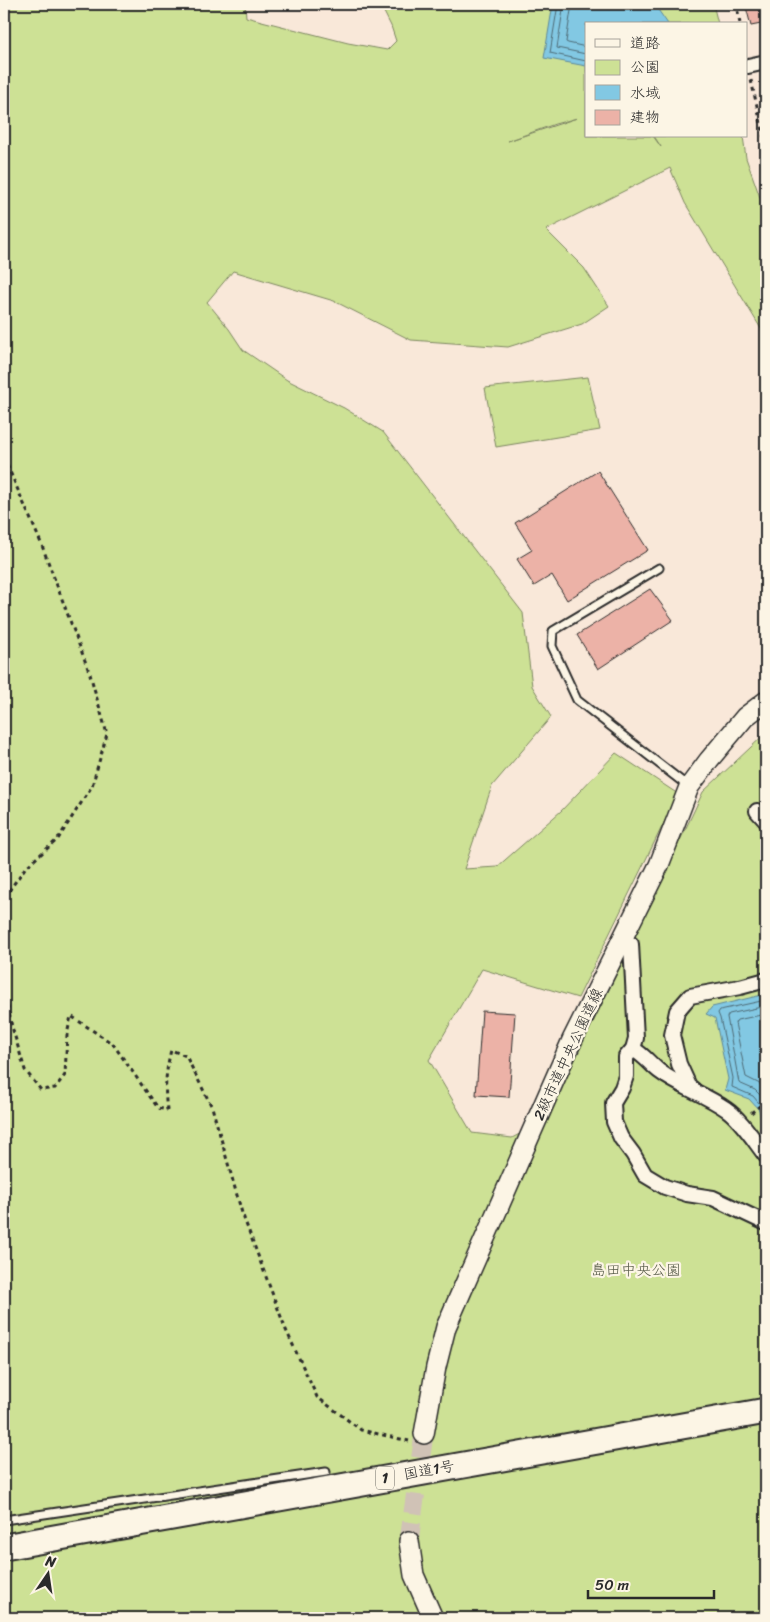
<svg xmlns="http://www.w3.org/2000/svg" width="770" height="1622" viewBox="0 0 770 1622" font-family="Sriracha,'Klee One',sans-serif">
  <style>
    .green { fill: #cde195; stroke: #7c8660; fill-rule: evenodd }
    .water { fill: #82c8e3; stroke: #5f8999 }
    .lines { fill: none; stroke-linecap: round; stroke-linejoin: round }
    .shore { stroke: #4e6a75; stroke-width: 1 }
    .building { fill: #ecb2a7; stroke: #2b2b2b }
    .secondary-tunnel { stroke: #d0c2b6; stroke-width: 19; stroke-dasharray: 19 9; stroke-linecap: butt }
    .lane-casing { stroke: #2b2b2b; stroke-width: 11 }
    .street-casing { stroke: #2b2b2b; stroke-width: 18 }
    .secondary-casing { stroke: #2b2b2b; stroke-width: 22 }
    .highway-casing { stroke: #2b2b2b; stroke-width: 29 }
    .path { stroke: #2b2b2b; stroke-width: 3; stroke-dasharray: 4 4; stroke-linecap: butt }
    .lane { stroke: #fcf5e5; stroke-width: 7 }
    .street { stroke: #fcf5e5; stroke-width: 14 }
    .secondary { stroke: #fcf5e5; stroke-width: 19 }
    .highway { stroke: #fcf5e5; stroke-width: 25 }
    .labels { text-anchor: middle; stroke-width: 4.5; stroke-linejoin: round; paint-order: stroke }
    .shield { fill: #fcf5e5; stroke: #6a6863; stroke-width: 1 }
    .shield-label { font-size: 14px; font-weight: bold; fill: #2b2b2b }
    .street-label { font-size: 15px; fill: #2b2b2b; stroke: #fcf5e5 }
    .park-label { font-size: 15px; fill: #545846; stroke: #fcf5e5 }
  </style>
  <rect width="100%" height="100%" fill="#f9e8d9"/>
  <filter id="ink" filterUnits="userSpaceOnUse"><feTurbulence type="fractalNoise" baseFrequency=".02" numOctaves="2"/><feDisplacementMap in="SourceGraphic" scale="10" xChannelSelector="R" yChannelSelector="G"/><feConvolveMatrix kernelMatrix="1 2 1 2 8 2 1 2 1" color-interpolation-filters="sRGB"/></filter>
  <g filter="url(#ink)">
    <g class="green">
      <path d="M4,4H245L246,17L348,43L387,50L396,41L391,26L380,4H713L718,24H586V136H653L661,147L654,136H743L746,158L766,214V337L685,203L670,168L546,230L584,268L609,306L582,324L508,347L411,340L334,301L233,271L207,302L229,329L243,350L287,380L344,408L383,432L523,613L532,686L551,717L492,786L464,869L497,867L561,811L616,753L678,794L578,998L482,969L429,1060L472,1133L512,1138L546,1120L631,944L703,792L766,733V1618H4ZM577,118L508,141L555,124Z"/>
      <path d="M588,377L600,430L496,447L485,388Z"/>
    </g>
    <g class="water">
      <path d="M553,4H654L668,24H586V66L544,58Z"/>
      <path d="M766,994V1132L761,1124L759,1110L749,1099L725,1090L728,1079L715,1018L706,1014L712,1007Z"/>
    </g>
    <g class="lines">
      <g class="shore">
        <path d="M558,4L550,53L586,61"/>
        <path d="M564,4L557,48L586,54"/>
        <path d="M572,4L566,42L568,43L586,47"/>
        <path d="M766,1000L720,1010L718,1013L720,1018L733,1078L732,1087L753,1096L763,1108L766,1123"/>
        <path d="M766,1006L729,1014L727,1017L739,1083L755,1090L766,1101"/>
        <path d="M766,1014L737,1020L735,1023L746,1077L760,1084L766,1090"/>
      </g>
    </g>
    <g class="building">
      <path d="M761,4H766V23L751,26L746,7Z"/>
      <path d="M598,471L648,550L567,600L552,575L534,586L517,559L532,550L515,523Z"/>
      <path d="M650,589L673,620L598,669L577,635Z"/>
      <path d="M482,1011L515,1013L509,1097L476,1095Z"/>
    </g>
    <g class="lines">
      <path class="secondary-tunnel" d="M409,1541L424,1434"/>
      <g class="lane-casing">
        <g id="lane">
          <path d="M659,568L553,631L552,646L577,700L689,787"/>
          <path d="M4,1520L326,1472"/>
        </g>
      </g>
      <g class="street-casing">
        <g id="street">
          <path d="M748,66L766,62"/>
          <path d="M757,811L766,821"/>
          <path d="M631,944L636,1038L633,1049"/>
          <path d="M694,1090L689,1086L679,1064L672,1035L677,1011L690,996L740,987L766,980"/>
          <path d="M766,1156C755,1142 741,1119 726,1109C705,1094 680,1087 659,1071C650,1064 644,1055 633,1049L626,1057V1076L622,1088L613,1103L614,1122L621,1138L633,1154L645,1175L665,1187L687,1194L713,1198L766,1223"/>
        </g>
      </g>
      <g class="secondary-casing">
        <g id="secondary">
          <path d="M424,1434L436,1367L446,1327L572,1040L659,865L689,787L709,760L745,717L766,701"/>
          <path d="M409,1541L414,1575L433,1618"/>
        </g>
      </g>
      <g class="highway-casing">
        <path id="highway" d="M4,1547L766,1411"/>
      </g>
      <g class="path">
        <path d="M734,4L738,12L740,24"/>
        <path d="M751,80L766,145"/>
        <path d="M4,458L41,543L90,674L107,734L92,786L58,839L25,868L4,898"/>
        <path d="M4,990L12,1027L25,1070L41,1090L55,1088L65,1075L67,1035L71,1016L113,1044L158,1108L167,1110C164,1090 166,1070 171,1050L186,1056L212,1107L242,1213L286,1330L317,1397L361,1430L409,1441"/>
        <path d="M751,1113L766,1101"/>
      </g>
      <use href="#lane" class="lane"/>
      <use href="#street" class="street"/>
      <use href="#secondary" class="secondary"/>
      <use href="#highway" class="highway"/>
    </g>
  </g>
  <g class="labels">
    <rect class="shield" x="376" y="1466.5" width="18" height="23" rx="4"/>
    <g class="shield-label">
      <text x="385" y="1483">1</text>
    </g>
    <g class="street-label">
      <text transform="translate(568 1054) rotate(-65)" y="5">2級市道中央公園道線</text>
      <text transform="translate(429 1470) rotate(-10)" y="5">国道1号</text>
    </g>
    <g class="park-label">
      <text x="636" y="1275">島田中央公園</text>
    </g>
  </g>
  <rect width="770" height="1622" fill="none" stroke="#fcf5e5" stroke-width="20"/>
  <rect x="10" y="10" width="750" height="1602" fill="none" stroke="#2b2b2b" stroke-width="2" filter="url(#ink)"/>
  <rect x="585" y="22" width="162" height="115" fill="#fcf5e5" stroke="#a8a49b"/>
  <rect x="595" y="39" width="25" height="8" fill="#fcf5e5" stroke="#a8a49b"/>
  <text x="630" y="48" font-size="15" fill="#2b2b2b">道路</text>
  <rect x="595" y="60" width="25" height="15" fill="#cde195" stroke="#a8a49b"/>
  <text x="630" y="72" font-size="15" fill="#2b2b2b">公園</text>
  <rect x="595" y="85" width="25" height="15" fill="#82c8e3" stroke="#a8a49b"/>
  <text x="630" y="98" font-size="15" fill="#2b2b2b">水域</text>
  <rect x="595" y="110" width="25" height="15" fill="#ecb2a7" stroke="#a8a49b"/>
  <text x="630" y="122" font-size="15" fill="#2b2b2b">建物</text>
  <g transform="translate(48 1574) rotate(13)" stroke="#fcf5e5" stroke-width="4" paint-order="stroke">
  <path d="M0-4L9 19L0 12L-9 19Z" fill="#2b2b2b"/>
  <text y="-8" font-size="14" font-weight="bold" text-anchor="middle" fill="#2b2b2b">N</text>
  </g>
  <path d="M588 1590v8h126v-8" fill="none" stroke="#2b2b2b" stroke-width="2.5"/>
  <text x="595" y="1590" font-size="15" fill="#2b2b2b" stroke="#fcf5e5" stroke-width="4" paint-order="stroke">50 m</text>
</svg>
